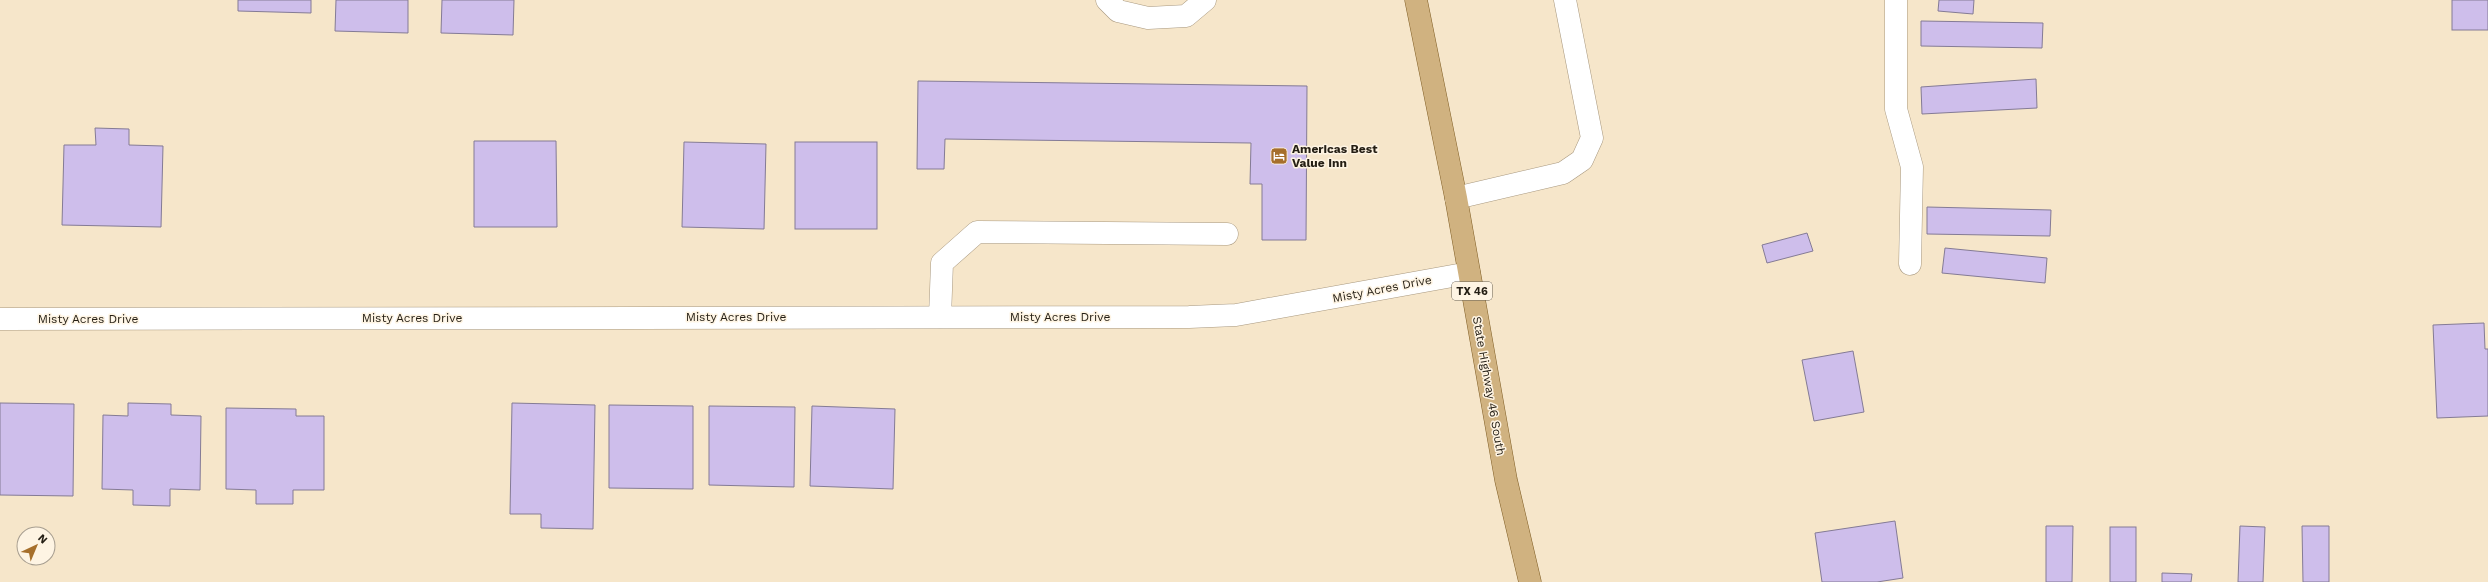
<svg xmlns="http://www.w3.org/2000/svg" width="2488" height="582" viewBox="0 0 2488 582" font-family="'Work Sans',sans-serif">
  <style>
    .building { fill: #cebeeb; stroke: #847b95 }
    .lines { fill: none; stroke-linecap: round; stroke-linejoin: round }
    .minor-casing { stroke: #a8987f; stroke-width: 23 }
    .major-casing { stroke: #7f5d24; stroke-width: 23 }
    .minor { stroke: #fff; stroke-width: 22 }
    .major { stroke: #d0b280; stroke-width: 22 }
    .labels { text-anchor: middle; stroke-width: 3; stroke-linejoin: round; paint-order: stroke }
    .shield { fill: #fef4e3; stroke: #655e52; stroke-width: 1 }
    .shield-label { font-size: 11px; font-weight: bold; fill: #241e14 }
    .poi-label { font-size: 12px; font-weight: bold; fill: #241e14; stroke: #fef4e3; text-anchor: start }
    .street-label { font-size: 12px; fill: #241e14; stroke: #fef4e3 }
  </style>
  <rect width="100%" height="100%" fill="#f6e6ca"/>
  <g class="building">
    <path d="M238,0H311V13L238,11Z"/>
    <path d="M336,0H408V33L335,31Z"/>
    <path d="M442,0H514L513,35L441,33Z"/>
    <path d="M1939,0H1974L1973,14L1938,11Z"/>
    <rect x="2452" y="0" width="36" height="30"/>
    <path d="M1921,21L2043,23L2042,48L1921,46Z"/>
    <path d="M2036,79L2037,108L1922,114L1921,87Z"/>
    <path d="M918,81L1307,86L1306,240H1262V184H1250L1251,143L945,139L944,169H917Z"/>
    <path d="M95,128L129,129V145L163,146L161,227L62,225L64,145H96Z"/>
    <path d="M474,141H556L557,227H474Z"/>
    <path d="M684,142L766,144L764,229L682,227Z"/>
    <rect x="795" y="142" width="82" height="87"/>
    <path d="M1927,207L2051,210L2050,236L1927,234Z"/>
    <path d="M1807,233L1813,251L1767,263L1762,245Z"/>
    <path d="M1945,248L2047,258L2045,283L1942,273Z"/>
    <path d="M2484,323L2485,349H2488V416L2437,418L2433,325Z"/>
    <path d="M1853,351L1864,412L1814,421L1802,360Z"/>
    <path d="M0,403L74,404L73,496L0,495Z"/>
    <path d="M128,403L171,404V415L201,416L200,490L170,489V506L133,505V490L102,489L103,415L128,416Z"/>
    <path d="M512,403L595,405L593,529L541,528V514H510Z"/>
    <path d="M609,405L693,406V489L609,488Z"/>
    <path d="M709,406L795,407L794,487L709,485Z"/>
    <path d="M812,406L895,409L893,489L810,486Z"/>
    <path d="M226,408L296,409V416H324V490H293V504H256V490L226,489Z"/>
    <path d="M1895,521L1903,578L1877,582H1822L1815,533Z"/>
    <path d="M2046,526H2073L2072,582H2046Z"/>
    <path d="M2240,526L2265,527L2263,582H2238Z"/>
    <path d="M2302,526H2329V582H2303Z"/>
    <rect x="2110" y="527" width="26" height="55"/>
    <path d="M2162,573L2192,574L2191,582H2162Z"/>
  </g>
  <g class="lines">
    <g class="minor-casing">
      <g id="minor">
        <path d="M1107,0L1118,11L1148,18L1186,16L1205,0"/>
        <path d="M1896,0V109L1912,167L1910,264"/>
        <path d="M1456,198L1563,173L1582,160L1592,138L1565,0"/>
        <path d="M940,317L942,263L977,232L1227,234"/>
        <path d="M0,319L1189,317L1236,315L1469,273"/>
      </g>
    </g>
    <g class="major-casing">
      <path id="major" d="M1416,0L1456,198L1506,480L1530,582"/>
    </g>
    <use href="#minor" class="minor"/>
    <use href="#major" class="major"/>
  </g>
  <defs>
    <g id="hotel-square" transform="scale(0.9)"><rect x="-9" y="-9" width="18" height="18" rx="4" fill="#a66f2b" stroke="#fef4e3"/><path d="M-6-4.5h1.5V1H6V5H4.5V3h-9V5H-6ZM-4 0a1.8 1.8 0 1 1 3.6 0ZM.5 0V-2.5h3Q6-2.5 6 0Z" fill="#fff"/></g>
  </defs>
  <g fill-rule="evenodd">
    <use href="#hotel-square" x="1279" y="156"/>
  </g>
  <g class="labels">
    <rect class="shield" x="1452" y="282" width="40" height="18" rx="3"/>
    <g class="shield-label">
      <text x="1472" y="295">TX 46</text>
    </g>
    <g class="poi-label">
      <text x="1292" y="153">Americas Best<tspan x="1292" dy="14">Value Inn</tspan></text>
    </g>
    <g class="street-label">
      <text transform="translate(1382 289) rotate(-11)" y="4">Misty Acres Drive</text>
      <text x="736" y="321">Misty Acres Drive</text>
      <text x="1060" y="321">Misty Acres Drive</text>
      <text x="412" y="322">Misty Acres Drive</text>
      <text x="88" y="323">Misty Acres Drive</text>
      <text transform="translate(1489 386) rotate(80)" y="4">State Highway 46 South</text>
    </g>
  </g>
  <g transform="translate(36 546) rotate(44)"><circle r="19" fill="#fef4e3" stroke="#a79e90"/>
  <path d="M0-3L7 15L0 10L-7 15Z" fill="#a66f2b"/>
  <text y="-6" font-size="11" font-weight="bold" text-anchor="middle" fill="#241e14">N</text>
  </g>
</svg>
